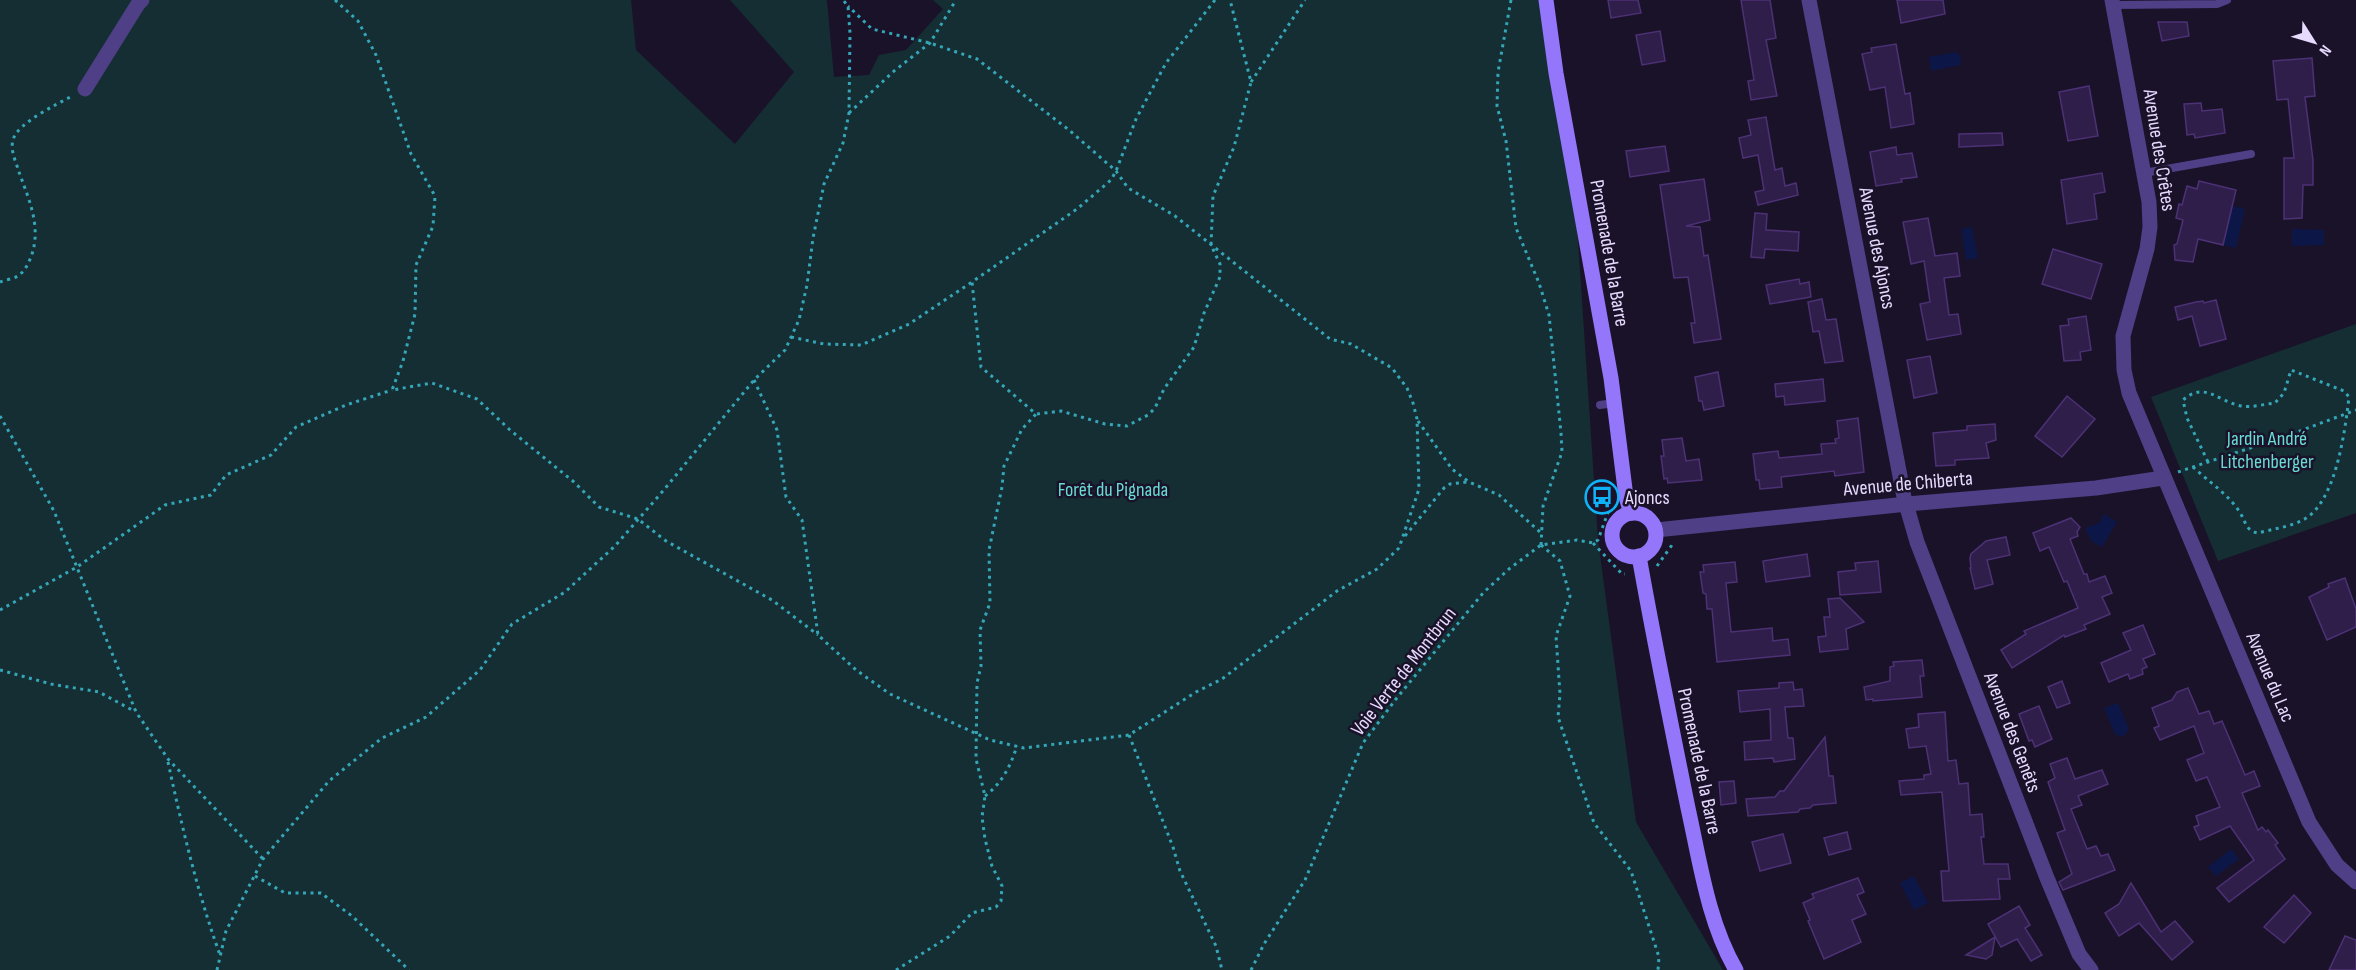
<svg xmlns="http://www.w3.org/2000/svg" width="2356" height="970" viewBox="0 0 2356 970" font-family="'Sofia Sans Condensed',sans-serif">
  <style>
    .green { fill: #152e33 }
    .water { fill: #0d1747 }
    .building { fill: #301e4a; stroke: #4c3175; stroke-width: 1.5 }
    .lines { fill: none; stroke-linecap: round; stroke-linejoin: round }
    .path { stroke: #35a6b8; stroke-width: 3; stroke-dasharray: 3 4.5; stroke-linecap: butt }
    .service { stroke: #4f3f86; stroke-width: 8 }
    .minor { stroke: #4f3f86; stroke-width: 15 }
    .secondary { stroke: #9376fa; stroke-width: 15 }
    .labels { text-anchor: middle; stroke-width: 5; stroke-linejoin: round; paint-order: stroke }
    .street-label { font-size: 20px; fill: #e6dbfe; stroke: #1a1229 }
    .park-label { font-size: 20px; fill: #69dcd6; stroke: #1a1229 }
    .poi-label { font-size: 20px; fill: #e6dbfe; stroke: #1a1229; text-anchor: start }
  </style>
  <rect width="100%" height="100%" fill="#1a1229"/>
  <g class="green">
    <path d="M0,0H631L636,50L735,144L794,72L730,0H826L827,1L834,77L869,75L879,55L906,50L943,9L933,0H1548L1571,136L1598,540L1636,822L1723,970H0Z"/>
    <path d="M2356,324V513L2218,561L2151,397Z"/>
  </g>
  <g class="water">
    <path d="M1957,52L1961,58L1960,65L1931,71L1929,57Z"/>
    <path d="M2233,206L2245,209L2236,248L2223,245Z"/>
    <path d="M1972,227L1978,258L1966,260L1961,229Z"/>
    <path d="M2292,229L2324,230V245L2292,246Z"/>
    <path d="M2104,514L2117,522L2102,547L2091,541L2085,528L2099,523Z"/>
    <path d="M2118,703L2129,729L2123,737L2115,734L2104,708Z"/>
    <path d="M2231,849L2239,859L2216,876L2208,867Z"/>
    <path d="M1914,876L1928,903L1914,910L1900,883Z"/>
  </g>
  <g class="building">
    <path d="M1608,0H1638L1641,13L1611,18Z"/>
    <path d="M1741,0H1770L1776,38L1766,40L1777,96L1751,100L1748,81L1754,80Z"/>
    <path d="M1897,0H1943L1945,14L1901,23Z"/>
    <path d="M2158,22H2187L2189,36L2162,41Z"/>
    <path d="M1660,31L1665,61L1642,65L1636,35Z"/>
    <path d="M1896,44L1905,94L1910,93L1914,124L1891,128L1885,87L1870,90L1862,54L1872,52L1871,48Z"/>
    <path d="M2312,58L2315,96L2305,97L2313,160V185H2303L2302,218L2284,219V158H2294L2288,99L2277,100L2273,61Z"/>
    <path d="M2089,86L2098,136L2068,141L2059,92Z"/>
    <path d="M2201,103L2202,111L2222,109L2225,133L2195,138L2194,134L2187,135L2184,104Z"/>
    <path d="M1766,117L1775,170L1782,168L1785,186L1796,183L1798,195L1758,205L1755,192L1764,190L1758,155L1743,158L1739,138L1751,135L1748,120Z"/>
    <path d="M2002,133L2003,145L1959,147V134Z"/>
    <path d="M1665,146L1669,171L1630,177L1626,151Z"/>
    <path d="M1896,147L1897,155L1912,153L1917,177L1901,179L1902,182L1876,186L1870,152Z"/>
    <path d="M2102,173L2105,192L2094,194L2097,219L2067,224L2061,180Z"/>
    <path d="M1704,179L1710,220L1686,226L1700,227L1704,256L1708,255L1721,339L1694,343L1691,323H1695L1688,277L1674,278L1660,185Z"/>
    <path d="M2199,181L2236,190L2223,245L2198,239L2193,262L2175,260L2174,245L2177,244L2183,220L2176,218L2179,204L2182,205L2187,186L2197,189Z"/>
    <path d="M1755,213L1767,214L1766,230L1799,232L1798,251L1765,249L1764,258L1751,257Z"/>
    <path d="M1928,218L1935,256L1957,253L1960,276L1944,278L1949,315L1958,314L1961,334L1927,340L1920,304L1930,302L1924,261L1911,264L1903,222Z"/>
    <path d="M2053,249L2102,264L2091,299L2042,284Z"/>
    <path d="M1799,279L1800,284L1809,282L1811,297L1770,304L1766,285Z"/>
    <path d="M1822,299L1826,320L1836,319L1843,361L1825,363L1819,331L1813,332L1808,302Z"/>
    <path d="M2216,300L2226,339L2200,346L2192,316L2178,320L2175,307L2196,302L2203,301L2204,303Z"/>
    <path d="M2086,316L2091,350L2080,352L2081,360L2064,361L2060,326L2069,325L2068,319Z"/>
    <path d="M1930,356L1937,393L1914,398L1907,360Z"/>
    <path d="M1718,372L1724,406L1704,410L1702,401H1699L1695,377Z"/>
    <path d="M1823,379L1825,401L1785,405L1784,396L1776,397L1775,384Z"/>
    <path d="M2067,396L2095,419L2062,457L2035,436Z"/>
    <path d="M1858,418L1864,472L1835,476L1834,471L1781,477L1782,487L1760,489L1759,480H1756L1753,454L1778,451L1779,458L1822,454L1821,444L1836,443L1835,439L1839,438L1837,421Z"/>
    <path d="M1995,424L1996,440L1986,443L1989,458L1955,460V465L1936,466L1933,433L1967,430V426Z"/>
    <path d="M1682,438L1686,461L1699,459L1702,480L1668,483L1667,478L1664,479L1661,456H1664L1662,440Z"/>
    <path d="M2071,518L2080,527L2077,532L2078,536L2070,539L2084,574H2087L2089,582L2105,576L2112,593L2102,597L2110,614L2084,625L2086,629L2065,637L2064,635L2012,668L2001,650L2026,634L2024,631L2078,608L2067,581L2064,582L2049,547L2040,551L2033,533Z"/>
    <path d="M2006,537L2010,555L1987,560L1993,584L1975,589L1970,568H1971L1970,558L1971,554L1986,541Z"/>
    <path d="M1807,554L1810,576L1766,582L1763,561Z"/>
    <path d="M1878,561L1881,592L1840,595L1838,572L1856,570L1855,563Z"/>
    <path d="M1735,562L1737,582L1726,583L1731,632L1772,628L1773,641L1788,639L1790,655L1717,662L1712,609H1707L1706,594L1703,593L1700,572H1704L1703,565Z"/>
    <path d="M2345,578L2356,609V627L2327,640L2309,597L2329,587L2328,584Z"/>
    <path d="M1840,598L1864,622L1846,629L1848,649L1820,652L1818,637L1826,636L1824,617H1830L1828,599Z"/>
    <path d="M2143,625L2155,654L2143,659L2147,667L2142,669L2143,674L2130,679L2128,674L2109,682L2101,663L2131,650L2123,633Z"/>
    <path d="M1922,660L1924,676H1920L1922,697L1873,701V699L1866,700L1864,687L1890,681V667L1894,666L1893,662Z"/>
    <path d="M2062,681L2070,703L2057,708L2048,687Z"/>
    <path d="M1793,682L1794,690L1802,689L1804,706L1785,707L1788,738H1793L1795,759L1774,762L1773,758L1745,760L1744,742L1771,740L1770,709L1740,712L1738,691L1779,688V683Z"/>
    <path d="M2188,688L2199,714L2209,711L2214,724L2222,721L2245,775L2254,771L2260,786L2242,793L2258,830L2262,827L2266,832L2268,830L2278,843L2275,845L2285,859L2229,902L2217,888L2254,860L2230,826L2200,840L2194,827L2199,825L2196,816L2220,807L2207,777L2196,781L2187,760L2204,753L2194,726L2160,740L2154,728L2159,726L2152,708L2172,700L2177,692Z"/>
    <path d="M2039,706L2052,739L2035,747L2032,740L2029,741L2019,714Z"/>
    <path d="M1945,712L1948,761L1956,760L1959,784L1968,783L1970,815L1982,814L1984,837H1981L1984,864H2008L2010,879H1998L2000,899L1943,901L1941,871H1949L1942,792L1901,795L1899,781L1924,779V775L1931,774L1926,746L1909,748L1906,729L1919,727L1918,714Z"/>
    <path d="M1825,737L1829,776H1833L1836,803L1813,805L1810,808L1800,809L1798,812L1748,816L1746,799L1775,797L1780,791H1784Z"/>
    <path d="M2067,758L2075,779L2102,770L2108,784L2078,796L2082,805L2071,809L2087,849L2096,846L2101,856L2108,854L2115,870L2063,890L2059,882L2072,874L2057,833L2065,830L2048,782L2055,778L2050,764Z"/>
    <path d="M1734,781L1736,803L1721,805L1719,782Z"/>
    <path d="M1847,832L1851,849L1829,855L1824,838Z"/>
    <path d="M1783,834L1791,863L1760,871L1752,842Z"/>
    <path d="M1858,878L1864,892L1857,895L1866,914L1852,920L1861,942L1824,959L1808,921L1810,920L1803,903L1814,898L1812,894Z"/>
    <path d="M2131,883L2161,932L2175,921L2193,942L2172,960L2139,923L2119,936L2105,913L2119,904Z"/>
    <path d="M2294,895L2311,913L2284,943L2264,927Z"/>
    <path d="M2019,906L2030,925L2025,928L2042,955L2031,961L2017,939L2001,947L1988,924Z"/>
    <path d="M2345,936L2356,940V970H2329Z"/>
    <path d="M1995,937L1992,955L1986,959L1966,955Z"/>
  </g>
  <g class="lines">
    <g class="path">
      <path d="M335,0L358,21L376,55L411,154L435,196L433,226L416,265L415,314L403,361L392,390L432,383L477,399L510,430L574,482L599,507L638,519L666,541L772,600L818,635"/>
      <path d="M1511,0L1498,72L1497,106L1506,141L1516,228L1539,283L1549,315L1561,433L1562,452L1543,506L1541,545"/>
      <path d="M1251,82L1305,0"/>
      <path d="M849,113L894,71L930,43L956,0"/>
      <path d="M0,282C5,280 13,279 18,276C25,271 28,264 31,257C42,227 29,200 19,172C16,162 10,150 13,140C17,123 56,105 72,96"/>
      <path d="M791,337L824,344L861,345L909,324L972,282"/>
      <path d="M754,380L777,430L786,497L802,520L818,635L856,670L890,694L990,740L1024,748L1129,735L1196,692L1222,679L1337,591L1377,569L1399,548L1419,489L1417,419L1413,403L1407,388L1392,368L1351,344L1330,339L1175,216L1128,188L1116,171L1069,130L977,59L930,43L872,29L848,6"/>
      <path d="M1037,414L1061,411L1105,424L1127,426L1148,415L1155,408L1164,389L1194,347L1204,313L1220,277V264L1211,245L1213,196L1234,147L1251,82L1230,0"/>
      <path d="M0,416L54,511L136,712L168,759L263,859"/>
      <path d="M1418,421L1452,469L1469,482L1499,495L1541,533"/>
      <path d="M2193,467C2209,482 2232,497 2242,516C2246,524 2247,531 2258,533C2272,529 2290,527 2303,520C2336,503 2345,431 2349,397L2344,391L2291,370L2284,393L2275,403C2265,404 2251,408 2241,406C2217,401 2205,381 2183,400L2187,418L2208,462"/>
      <path d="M2178,472L2289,435L2356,410"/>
      <path d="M1405,536L1444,488L1450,484L1467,482"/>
      <path d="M1593,543L1622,574H1625"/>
      <path d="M1541,545L1560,561L1570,596L1556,636L1560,694L1558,717L1594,823L1631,871L1659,957L1658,970"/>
      <path d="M1657,566L1672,545"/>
      <path d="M0,610L77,567L165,505L211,495L226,475L271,455L296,427L346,405L392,390"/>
      <path d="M0,670L51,684L99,692L134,711"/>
      <path d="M1129,735L1173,847L1180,871L1216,946L1222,970"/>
      <path d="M168,762C182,827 197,891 220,955"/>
      <path d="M985,796C1002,783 1010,767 1017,746"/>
      <path d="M255,876L285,893H321L352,916L409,970"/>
      <path d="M217,970L226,931L263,859L329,781L382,738L426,717L480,670L512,624L565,592L615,546L663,491L754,380L785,350L799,320L807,285L813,238L824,184L843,143L849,113L850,33L848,6L843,0"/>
      <path d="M896,970L950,936L972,913L996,907L1001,901L1002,886L992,866L985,839L982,817L985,796L976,759L977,683L981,666L980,630L990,603L989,550L1002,487L1004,466L1022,429L1036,414L981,367L972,282L1077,209L1111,180L1116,171L1136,119L1166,63L1215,0"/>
      <path d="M1251,970L1264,944L1305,880L1363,743L1396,699L1483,593L1509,569L1541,545L1577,540L1593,543L1598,540L1611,504"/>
    </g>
    <g class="service">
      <path d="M2113,5L2217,4L2227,0"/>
      <path d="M2144,173L2251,154"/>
      <path d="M1600,405L1614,403"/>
    </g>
    <g class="minor">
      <path d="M1809,0L1904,497L1917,542L2047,878L2079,954L2091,970"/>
      <path d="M2112,0L2149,202L2150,227L2147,249L2123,336L2124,370L2129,393L2309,822L2337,865L2356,882"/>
      <path d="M85,89L138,4L142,0"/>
      <path d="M1656,530L1907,504L2096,488L2163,478"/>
    </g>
    <g class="secondary">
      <path d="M1546,0L1556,73L1611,378L1626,497L1631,513"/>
      <circle cx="1634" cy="535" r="22"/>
      <path d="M1639,556C1654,641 1671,724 1688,808C1700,862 1708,922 1736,970"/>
    </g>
  </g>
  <defs>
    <g id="bus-ring" transform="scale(1.725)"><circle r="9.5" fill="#1a1229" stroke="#0fb2f6" stroke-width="1.5"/><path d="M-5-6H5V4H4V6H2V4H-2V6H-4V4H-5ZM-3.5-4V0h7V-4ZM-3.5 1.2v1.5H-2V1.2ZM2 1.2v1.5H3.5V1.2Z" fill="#0fb2f6"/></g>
  </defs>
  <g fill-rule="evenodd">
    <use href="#bus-ring" x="1602" y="497"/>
  </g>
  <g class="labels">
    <g class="street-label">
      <text transform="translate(2160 150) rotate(81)" y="7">Avenue des Crêtes</text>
      <text transform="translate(1878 248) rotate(79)" y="7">Avenue des Ajoncs</text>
      <text transform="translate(1610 253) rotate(80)" y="7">Promenade de la Barre</text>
      <text transform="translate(1908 483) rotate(-5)" y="7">Avenue de Chiberta</text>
      <text transform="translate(1403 671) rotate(-52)" y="7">Voie Verte de Montbrun</text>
      <text transform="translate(2271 677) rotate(67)" y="7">Avenue du Lac</text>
      <text transform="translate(2013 732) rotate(69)" y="7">Avenue des Genêts</text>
      <text transform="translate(1700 761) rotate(78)" y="7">Promenade de la Barre</text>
    </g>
    <g class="park-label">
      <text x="2267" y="445">Jardin André<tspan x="2267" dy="23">Litchenberger</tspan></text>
      <text x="1113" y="496">Forêt du Pignada</text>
    </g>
    <g class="poi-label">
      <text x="1625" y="504">Ajoncs</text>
    </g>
  </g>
  <g transform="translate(2314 42) rotate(127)" stroke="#1a1229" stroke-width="4.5" paint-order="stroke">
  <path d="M0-4.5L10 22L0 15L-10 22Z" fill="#e6dbfe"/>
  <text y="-9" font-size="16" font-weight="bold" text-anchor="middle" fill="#e6dbfe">N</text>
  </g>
</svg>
